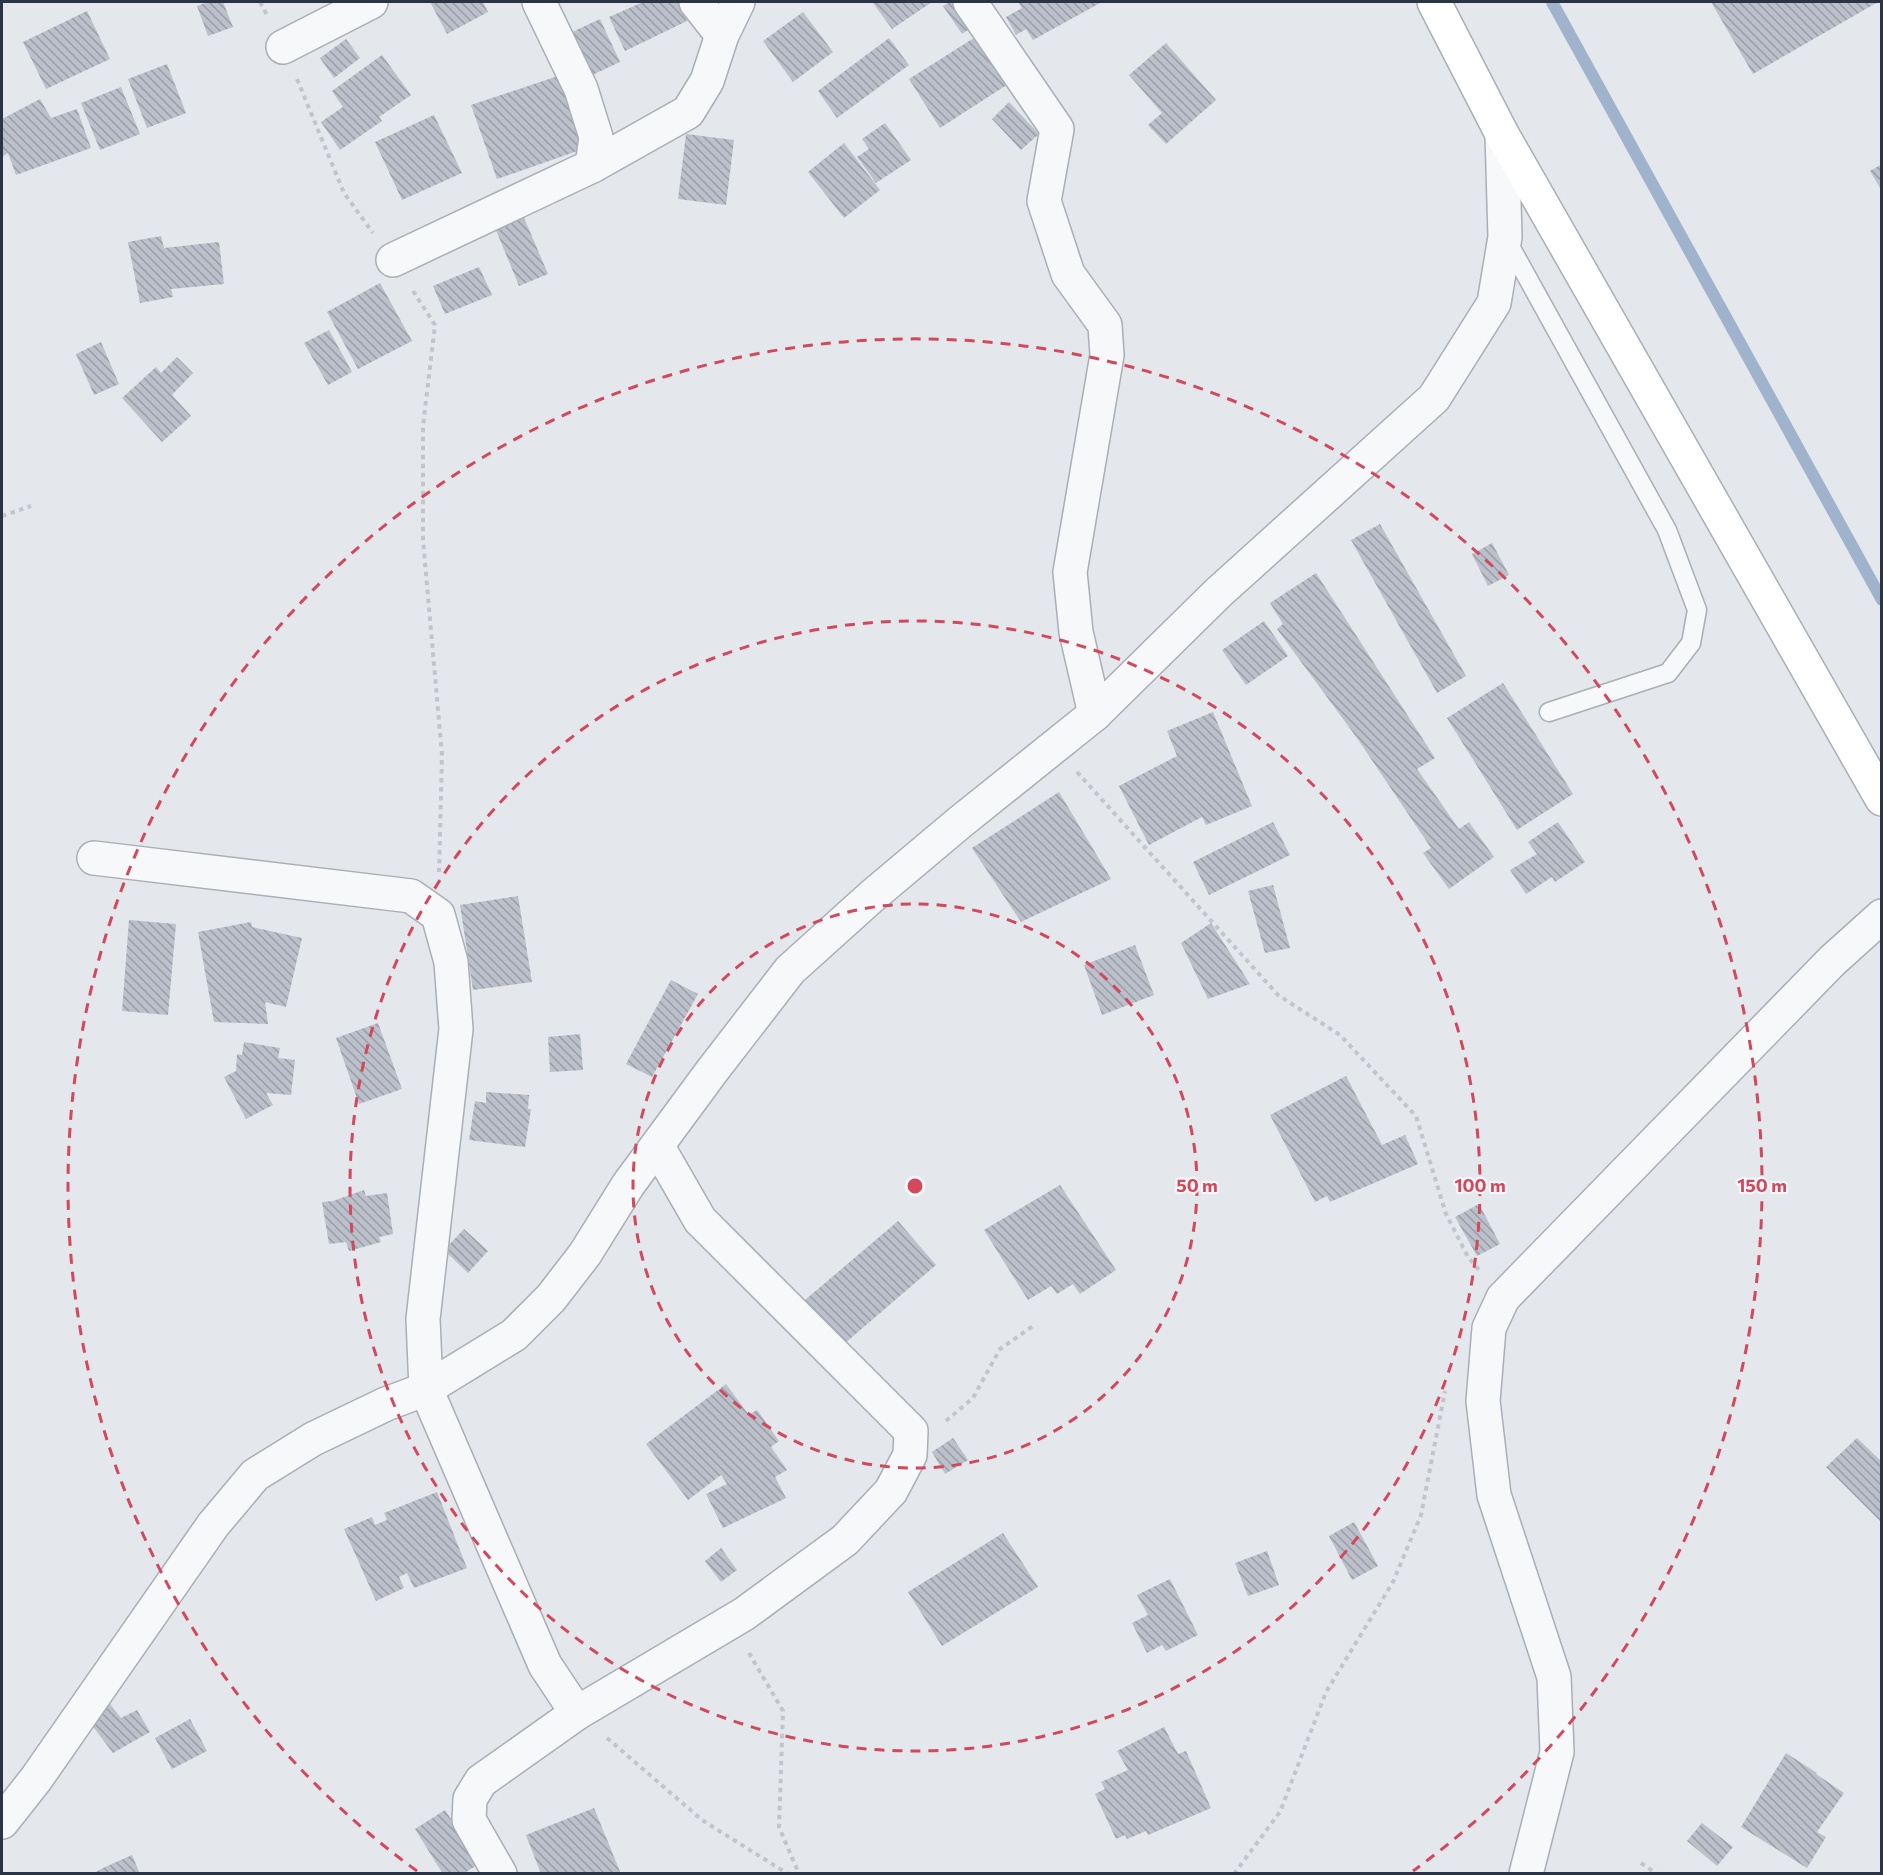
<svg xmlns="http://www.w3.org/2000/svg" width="1883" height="1875" viewBox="0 0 1883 1875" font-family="Commissioner,sans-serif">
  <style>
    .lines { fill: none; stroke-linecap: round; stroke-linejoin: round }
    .stream { stroke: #9fb4cc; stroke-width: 12 }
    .building { fill: url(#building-back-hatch) }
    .lane-casing { stroke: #a9aeb7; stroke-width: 21 }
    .street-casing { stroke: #a9aeb7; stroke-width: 36 }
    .secondary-casing { stroke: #a9aeb7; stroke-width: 36 }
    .path { stroke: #c2c5cb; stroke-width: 4; stroke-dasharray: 4.5 4.5; stroke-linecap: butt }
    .lane { stroke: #f7f8fa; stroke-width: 18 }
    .street { stroke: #f7f8fa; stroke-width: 33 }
    .secondary { stroke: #fff; stroke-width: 33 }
    .ring { fill: none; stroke: #d1495b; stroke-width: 3; stroke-dasharray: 10 8 }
    .centre { fill: #d1495b; stroke: #f4f6f9; stroke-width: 3 }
    .ring-label { font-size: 18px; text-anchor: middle; font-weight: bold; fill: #d1495b; stroke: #f4f6f9; stroke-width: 4.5; stroke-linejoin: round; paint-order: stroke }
  </style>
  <defs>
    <pattern id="building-back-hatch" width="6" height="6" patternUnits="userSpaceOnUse" patternTransform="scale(1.5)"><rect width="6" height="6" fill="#bbc0ca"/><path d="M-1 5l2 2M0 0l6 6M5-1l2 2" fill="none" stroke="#989da6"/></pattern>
  </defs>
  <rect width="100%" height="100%" fill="#e4e7ec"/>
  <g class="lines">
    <path class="stream" d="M1552,2L1882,600"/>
  </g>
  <g class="building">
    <path d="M208,2H223L233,27L208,36L197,6Z"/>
    <path d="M430,2H483L488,12L447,34Z"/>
    <path d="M643,2H678L687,21L625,51L609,17Z"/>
    <path d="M875,2H932L892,29L873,3Z"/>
    <path d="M950,2H969L981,21L962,34L943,6Z"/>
    <path d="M1018,2H1102L1033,40L1026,29L1016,35L1006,17L1022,8Z"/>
    <path d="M1711,2H1878L1753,74Z"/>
    <path d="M87,11L110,59L46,89L23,42Z"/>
    <path d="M803,12L833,52L793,82L763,41Z"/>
    <path d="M600,19L620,62L590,76L570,33Z"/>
    <path d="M985,31L1016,79L940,128L909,79Z"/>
    <path d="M889,38L909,65L837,118L818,91Z"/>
    <path d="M346,39L360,58L334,78L320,58Z"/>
    <path d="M1166,43L1216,100L1166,144L1148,125L1162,113L1129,75Z"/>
    <path d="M382,55L411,95L379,117L382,121L340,150L321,122L343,107L332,91Z"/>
    <path d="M167,64L186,113L147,128L128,79Z"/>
    <path d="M564,74L589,147L497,179L471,105Z"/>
    <path d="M121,87L140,134L100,150L81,103Z"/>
    <path d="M40,99L51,118L77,109L91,148L16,175L8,153L3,156L2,153V119Z"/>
    <path d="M1009,102L1039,134L1021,150L992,119Z"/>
    <path d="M434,115L462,173L402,200L375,142Z"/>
    <path d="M885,123L911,160L876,183L857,157L869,149L862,139Z"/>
    <path d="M686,134L734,140L726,205L678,199Z"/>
    <path d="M844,143L880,190L844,218L808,172Z"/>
    <path d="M1882,164V191L1870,171Z"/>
    <path d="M519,206L548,274L519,286L491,218Z"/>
    <path d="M161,236L164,248L219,242L224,284L171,289L173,297L140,303L128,242Z"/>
    <path d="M479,267L492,295L445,314L433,286Z"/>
    <path d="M380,283L412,341L358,369L327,312Z"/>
    <path d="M329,330L352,372L328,385L304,343Z"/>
    <path d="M101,342L119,384L94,395L76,354Z"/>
    <path d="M177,357L193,373L172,395L191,416L162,442L122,398L156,367L161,373Z"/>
    <path d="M1380,524L1466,676L1437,693L1351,540Z"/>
    <path d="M1492,543L1509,575L1488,586L1472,554Z"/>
    <path d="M1316,573L1435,758L1417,769L1459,829L1469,822L1494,857L1449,889L1423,853L1431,848L1357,738L1277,629L1283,624L1270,603Z"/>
    <path d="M1264,621L1288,656L1246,685L1222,650Z"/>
    <path d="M1503,683L1573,794L1517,830L1447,718Z"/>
    <path d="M1213,712L1252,806L1206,825L1202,817L1149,845L1119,786L1177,756L1167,731Z"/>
    <path d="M1059,792L1111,879L1021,922L972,848Z"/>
    <path d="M1273,822L1290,855L1209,895L1193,862Z"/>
    <path d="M1558,822L1585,862L1555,882L1552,877L1526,894L1510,870L1537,854L1528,842Z"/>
    <path d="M1273,885L1290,948L1265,953L1248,891Z"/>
    <path d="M518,896L532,982L473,990L460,905Z"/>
    <path d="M129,920L176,924L168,1015L122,1011Z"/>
    <path d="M251,922L252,927L302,938L286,1007L265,1002L268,1024L214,1022L198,932Z"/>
    <path d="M1211,923L1250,984L1208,999L1181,943Z"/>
    <path d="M1135,945L1154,995L1102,1015L1084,965Z"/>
    <path d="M671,980L698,994L652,1077L626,1064Z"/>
    <path d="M378,1023L402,1089L359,1104L336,1038Z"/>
    <path d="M580,1034L583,1070L550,1072L548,1037Z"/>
    <path d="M244,1042L280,1048L278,1058L295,1060L291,1095L266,1093L273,1105L246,1119L224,1077L236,1071L237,1054L242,1055Z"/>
    <path d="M1346,1076L1382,1145L1405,1135L1418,1164L1330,1202L1327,1196L1315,1202L1270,1115Z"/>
    <path d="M486,1092L529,1095L528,1109H531L525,1147L469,1140L475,1101L486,1103Z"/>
    <path d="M1060,1185L1116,1270L1080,1294L1073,1284L1057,1294L1051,1286L1028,1300L984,1230Z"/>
    <path d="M364,1190L366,1196L387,1193L393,1234L379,1237L381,1242L349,1251L346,1242L329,1244L322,1202L333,1201Z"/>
    <path d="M1479,1204L1500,1244L1477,1256L1455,1217Z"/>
    <path d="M898,1221L936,1265L844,1344L805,1300Z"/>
    <path d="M464,1229L488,1251L468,1273L444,1250Z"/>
    <path d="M726,1384L749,1415L757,1410L779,1441L771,1447L787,1470L775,1477L786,1498L723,1528L706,1494L727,1484L721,1475L688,1500L646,1444Z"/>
    <path d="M953,1438L968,1460L945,1474L932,1452Z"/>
    <path d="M1857,1438L1882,1462V1523L1826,1467Z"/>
    <path d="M437,1492L467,1568L414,1588L407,1573L399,1577L404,1588L376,1601L344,1529L372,1517L375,1525L387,1520L384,1513Z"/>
    <path d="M1354,1522L1378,1566L1352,1580L1329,1536Z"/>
    <path d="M1003,1533L1038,1587L942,1646L908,1592Z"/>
    <path d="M721,1548L737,1570L721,1582L705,1561Z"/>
    <path d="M1267,1551L1279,1585L1248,1596L1235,1563Z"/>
    <path d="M1170,1579L1198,1635L1166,1651L1162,1645L1147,1653L1132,1623L1148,1615L1137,1595Z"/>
    <path d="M110,1704L121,1718L137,1710L150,1732L113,1753L88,1720Z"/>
    <path d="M190,1719L207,1751L172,1769L155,1738Z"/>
    <path d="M1164,1727L1178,1754L1186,1751L1211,1808L1148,1835L1146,1831L1127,1839L1125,1835L1116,1839L1095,1794L1105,1789L1101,1782L1128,1770L1117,1751Z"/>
    <path d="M1786,1753L1817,1773L1816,1774L1844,1793L1817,1832L1826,1837L1807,1868L1741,1827Z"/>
    <path d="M594,1808L621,1874H541L526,1835Z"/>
    <path d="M445,1810L480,1863L463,1874H443L415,1829Z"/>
    <path d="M1702,1823L1733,1847L1717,1866L1687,1841Z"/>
    <path d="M132,1855L140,1874H92L103,1868Z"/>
  </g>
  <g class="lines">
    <g class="lane-casing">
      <path id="lane" d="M1506,239L1667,530L1697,610L1691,643L1668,673L1549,712"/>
    </g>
    <g class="street-casing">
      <g id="street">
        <path d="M539,2L581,89L596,137L592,166"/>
        <path d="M696,2L722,35"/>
        <path d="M970,2L1057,129L1044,201L1068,274L1105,325L1107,355L1070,572L1076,632L1095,714"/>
        <path d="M283,47L371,2"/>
        <path d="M393,260L592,166L688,112L707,81L722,35L738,2"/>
        <path d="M94,858L411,896L438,915L451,962L456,1029L423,1319L426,1389L545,1665L577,1713"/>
        <path d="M2,1822L36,1779L213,1525L255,1475L313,1439L386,1404L426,1389L514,1335L551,1298L585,1254L628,1185L712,1071L790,970L871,897L959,823L1095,714L1218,593L1434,398L1494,303L1505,237L1502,134"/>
        <path d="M500,1874L469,1820L470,1799L481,1781L577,1713L744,1614L845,1540L891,1491L910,1455L911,1431L700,1220L658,1147"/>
        <path d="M1526,1874L1557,1752L1554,1677L1494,1495L1483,1401L1489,1328L1503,1298L1832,961L1882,916"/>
      </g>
    </g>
    <g class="secondary-casing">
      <path id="secondary" d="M1434,2L1502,134L1882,799"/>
    </g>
    <g class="path">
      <path d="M260,2L267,15"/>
      <path d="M297,79L344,193L373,233"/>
      <path d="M413,291L435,325L423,426V540L442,755L439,872"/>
      <path d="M2,516L31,506"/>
      <path d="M1077,772L1278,995L1340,1035L1416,1116L1446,1214L1468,1257L1479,1270"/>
      <path d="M946,1421L973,1398L1000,1349L1033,1326"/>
      <path d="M749,1653L783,1711L779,1827L799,1874"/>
      <path d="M607,1738L702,1820L788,1874"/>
      <path d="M1641,1863L1657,1874"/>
      <path d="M1234,1874L1280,1812L1326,1692L1393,1582L1421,1515L1445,1391"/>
    </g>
    <use href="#lane" class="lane"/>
    <use href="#street" class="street"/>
    <use href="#secondary" class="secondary"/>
  </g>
  <g class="ring">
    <circle cx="915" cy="1186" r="282"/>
    <circle cx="915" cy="1186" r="565"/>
    <path d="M417 1871A847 847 0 1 1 1413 1871"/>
  </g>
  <circle cx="915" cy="1186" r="9" class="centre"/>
  <g class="ring-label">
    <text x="1197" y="1192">50 m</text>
    <text x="1480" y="1192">100 m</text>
    <text x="1762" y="1192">150 m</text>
  </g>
  <rect width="1883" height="1875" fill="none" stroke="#2b3445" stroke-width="6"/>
</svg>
